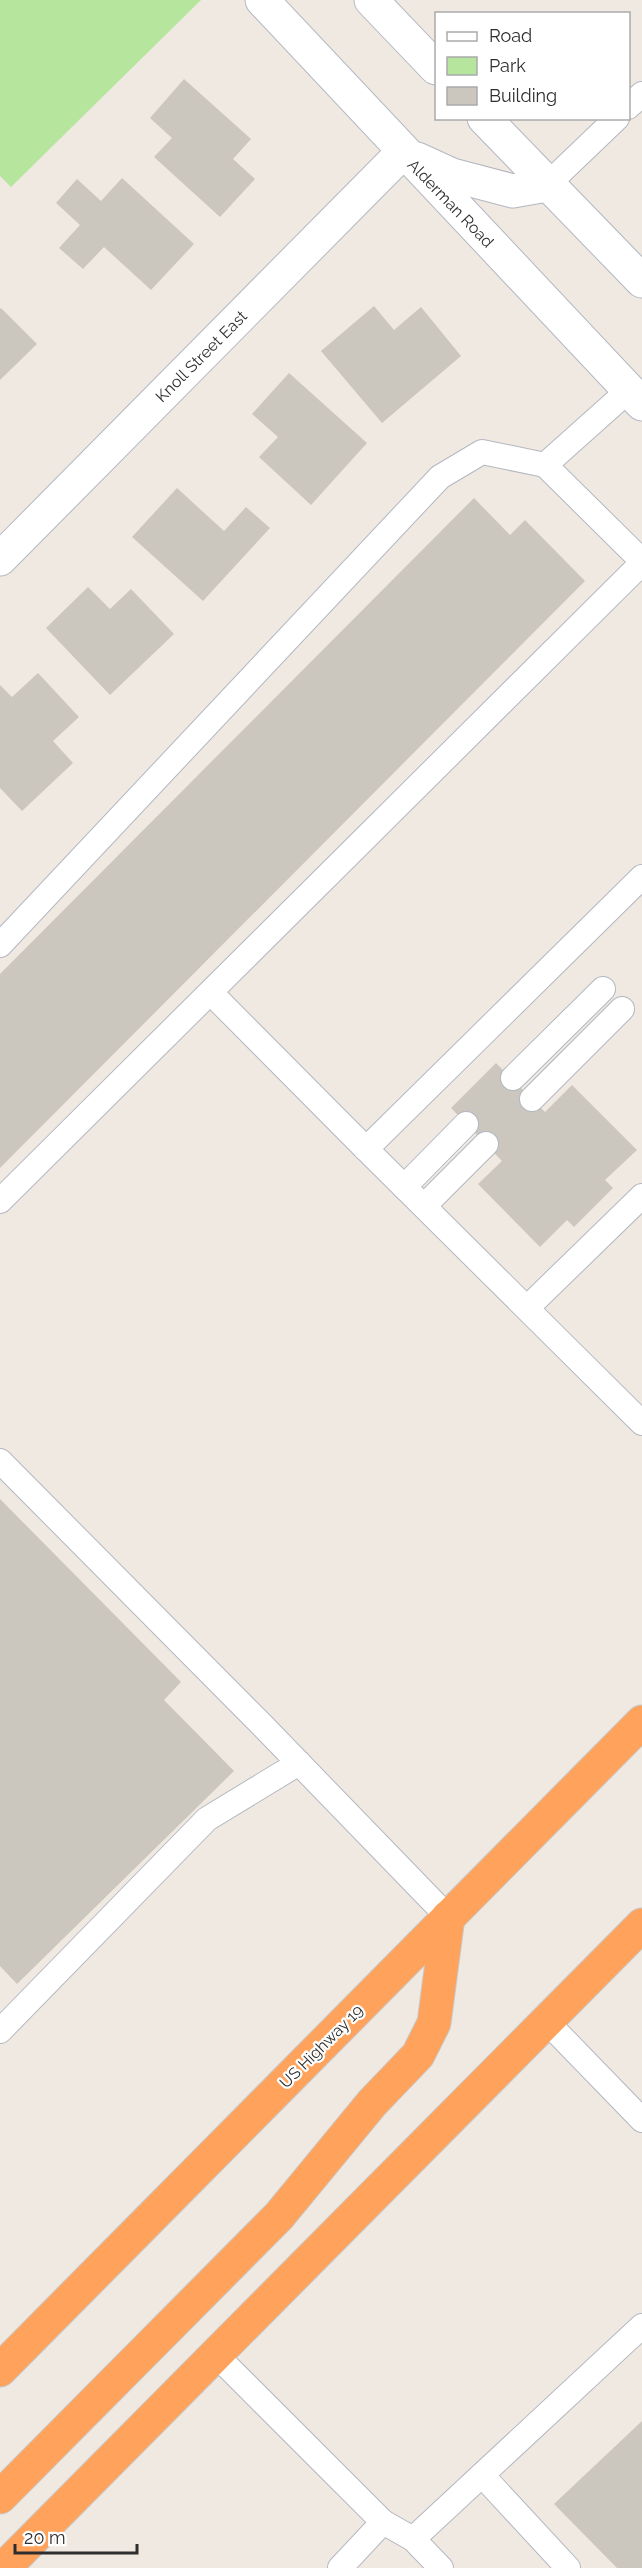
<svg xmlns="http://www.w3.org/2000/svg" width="642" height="2568" viewBox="0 0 642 2568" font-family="Raleway,sans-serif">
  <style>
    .green { fill: #b6e59e }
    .building { fill: #cbc7bf }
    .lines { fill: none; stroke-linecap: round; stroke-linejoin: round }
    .lane-casing { stroke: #b4b7c1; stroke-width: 26 }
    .street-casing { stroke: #b4b7c1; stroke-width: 35 }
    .secondary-casing { stroke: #b4b7c1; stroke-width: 35 }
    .highway-casing { stroke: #c9c9c9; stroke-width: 35 }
    .lane { stroke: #fff; stroke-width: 24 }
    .street { stroke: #fff; stroke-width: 33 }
    .secondary { stroke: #fff; stroke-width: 33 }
    .highway { stroke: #ffa35c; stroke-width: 33 }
    .labels { text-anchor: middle; stroke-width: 4.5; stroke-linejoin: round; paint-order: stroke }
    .street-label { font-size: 16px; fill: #2e2e2e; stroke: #fff }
  </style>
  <rect width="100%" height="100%" fill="#efe9e1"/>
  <path class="green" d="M0,0H201L11,187L0,176Z"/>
  <g class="building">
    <path d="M184,79L251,139L233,159L255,179L220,217L154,157L172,138L150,118Z"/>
    <path d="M122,178L194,244L151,290L104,247L83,269L59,248L80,225L56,203L77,179L101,201Z"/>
    <path d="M374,306L394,330L421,307L461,356L382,423L321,351Z"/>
    <path d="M1,308L37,344L0,380V309Z"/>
    <path d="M289,373L367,443L311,505L259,457L278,437L252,414Z"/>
    <path d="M177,488L224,531L246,507L270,528L203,601L132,537Z"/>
    <path d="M474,498L510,535L525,520L585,581L0,1168V974Z"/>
    <path d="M88,587L110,609L131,589L174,634L110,695L46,628Z"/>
    <path d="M38,673L79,717L53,741L73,763L22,811L0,788V685L12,697Z"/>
    <path d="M496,1063L545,1112L572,1085L637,1150L605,1180L613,1188L574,1227L567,1220L540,1247L478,1184L502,1161L451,1108Z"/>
    <path d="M0,1499L181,1682L164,1700L234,1771L17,1984L0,1966Z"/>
    <path d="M642,2421V2568H617L554,2504Z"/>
  </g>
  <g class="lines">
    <g class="lane-casing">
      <g id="lane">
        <path d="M628,107L642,94"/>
        <path d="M547,185L617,118"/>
        <path d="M629,390L545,465L642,561"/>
        <path d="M0,945L440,477L482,452L545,465"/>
        <path d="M211,993L366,1149L642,877"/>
        <path d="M513,1078L603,989"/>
        <path d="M532,1099L622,1009"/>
        <path d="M366,1149L642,1423"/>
        <path d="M404,1187L466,1124"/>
        <path d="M0,1201L642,563"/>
        <path d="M424,1206L486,1144"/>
        <path d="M527,1308L642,1196"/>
        <path d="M0,1461L263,1726L448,1917"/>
        <path d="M547,2022L642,2120"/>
        <path d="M0,2031L207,1819L299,1763"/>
        <path d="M216,2355L383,2522"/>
        <path d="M482,2475L568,2568"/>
        <path d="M413,2539L642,2326"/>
        <path d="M340,2568L383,2522L413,2539L441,2568"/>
      </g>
    </g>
    <g class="street-casing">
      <path id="street" d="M0,559L403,152"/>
    </g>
    <g class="secondary-casing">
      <g id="secondary">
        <path d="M262,0L642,404"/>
        <path d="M371,0L436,68"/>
        <path d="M484,118L642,281"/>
        <path d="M417,159L452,175L513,191L547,185"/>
      </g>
    </g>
    <g class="highway-casing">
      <g id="highway">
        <path d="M0,2370L642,1722"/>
        <path d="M0,2497L279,2216L372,2103L418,2055L434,2023L448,1917"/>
        <path d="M4,2568L642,1925"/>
      </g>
    </g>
    <use href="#lane" class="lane"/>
    <use href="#street" class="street"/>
    <use href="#secondary" class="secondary"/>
    <use href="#highway" class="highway"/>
  </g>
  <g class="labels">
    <g class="street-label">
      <text transform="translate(451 203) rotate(46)" y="6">Alderman Road</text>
      <text transform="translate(201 356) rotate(-45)" y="6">Knoll Street East</text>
      <text transform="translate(321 2046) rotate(-45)" y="6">US Highway 19</text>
    </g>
  </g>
  <rect x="435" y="12" width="195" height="108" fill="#ffffff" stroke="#ababab" stroke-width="1.5"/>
  <rect x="447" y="32" width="30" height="9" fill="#ffffff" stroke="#ababab" stroke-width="1.5"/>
  <text x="489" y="42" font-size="18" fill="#2e2e2e">Road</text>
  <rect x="447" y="57" width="30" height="18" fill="#b6e59e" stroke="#ababab" stroke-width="1.5"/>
  <text x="489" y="72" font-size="18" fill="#2e2e2e">Park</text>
  <rect x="447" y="87" width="30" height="18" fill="#cbc7bf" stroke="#ababab" stroke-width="1.5"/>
  <text x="489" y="102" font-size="18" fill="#2e2e2e">Building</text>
  <path d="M15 2544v9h122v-9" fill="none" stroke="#2e2e2e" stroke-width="3"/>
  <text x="24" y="2544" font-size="18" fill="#2e2e2e" stroke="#ffffff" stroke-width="4.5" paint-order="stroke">20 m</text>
</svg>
